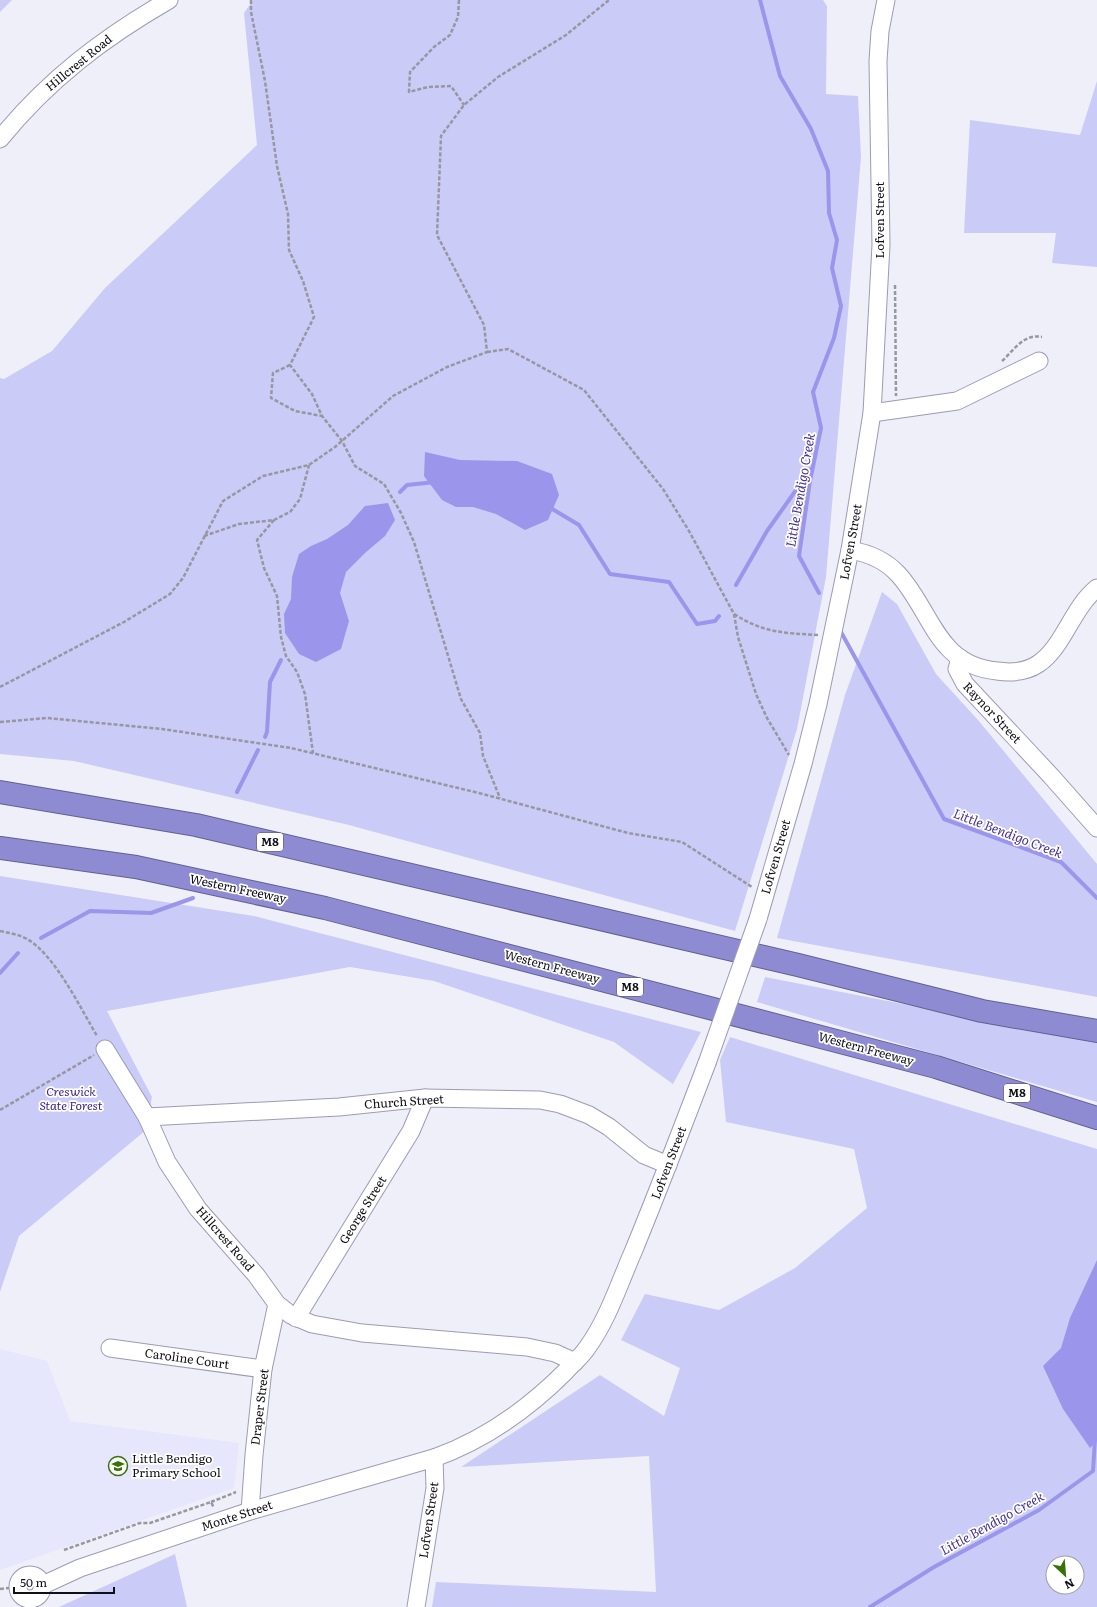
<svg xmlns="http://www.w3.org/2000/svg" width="1097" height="1607" viewBox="0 0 1097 1607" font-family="Literata,serif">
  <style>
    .built { fill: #e6e6fc }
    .green { fill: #cbcbf7; fill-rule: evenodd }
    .water { fill: #9b95ec }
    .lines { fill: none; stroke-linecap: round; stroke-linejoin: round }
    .stream { stroke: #9b95ec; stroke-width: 4 }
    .minor-casing { stroke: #9b9bb6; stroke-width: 19 }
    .highway-casing { stroke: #626092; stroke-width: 24 }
    .path { stroke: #9797a1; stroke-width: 2.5; stroke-dasharray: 4 2; stroke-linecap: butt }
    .minor { stroke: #fff; stroke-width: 17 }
    .highway { stroke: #8f8bd3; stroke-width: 22 }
    .minor-bridge-casing { stroke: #9b9bb6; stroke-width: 19; stroke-linecap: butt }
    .minor-bridge { stroke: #fff; stroke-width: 17 }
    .labels { text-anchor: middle; stroke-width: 3.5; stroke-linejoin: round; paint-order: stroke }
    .shield { fill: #fff; stroke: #57575d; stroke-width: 1 }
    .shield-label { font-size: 11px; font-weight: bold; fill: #0f0f18 }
    .street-label { font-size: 12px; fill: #0f0f18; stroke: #fff }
    .park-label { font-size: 12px; font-style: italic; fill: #3b2588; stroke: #fff }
    .poi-label { font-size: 12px; fill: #0f0f18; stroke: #fff; text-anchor: start }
    .water-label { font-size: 13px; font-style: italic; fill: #443194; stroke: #fff }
  </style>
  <rect width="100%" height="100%" fill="#efeffa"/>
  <path class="built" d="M0,1349L47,1361L70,1421L239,1443L234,1488L0,1570Z"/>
  <g class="green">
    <path d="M0,0H12L0,12Z"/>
    <path d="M253,0H823L827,6L826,94L858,96L861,157L826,577L797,729L735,931L349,825L74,761L0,754V378L4,379L52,351L105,288L257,145L244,13Z"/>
    <path d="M1097,81V267L1052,263L1056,233H964L970,120L1080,135Z"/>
    <path d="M882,592L897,604L936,674L978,720L1097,864V997L777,938L845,695Z"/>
    <path d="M0,876L254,916L701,1032L673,1084L614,1042L434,981L350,967L107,1011L152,1097L146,1130L19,1236L0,1292Z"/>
    <path d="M765,977L1097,1042V1102L757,1002Z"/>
    <path d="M730,1037L1097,1149V1607H432L436,1582L656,1592L649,1456L461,1467L600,1375L664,1416L680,1368L621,1340L645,1294L719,1310L795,1268L867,1208L854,1149L726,1122L720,1060ZM1053,1563H1077V1587H1053Z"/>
    <path d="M175,1554L187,1607H59Z"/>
  </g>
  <g class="water">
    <path d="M425,452L460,460L517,461L552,474L559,495L548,520L525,530L496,514L473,507H456L442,500L424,476Z"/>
    <path d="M388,503L395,520L385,536L365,553L346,572L340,593L349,621L341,649L316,662L299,654L285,633L284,614L291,599L292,577L299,554L311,546L327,539L348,525L365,506Z"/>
    <path d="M1097,1260V1441L1090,1448L1063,1409L1043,1366L1061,1348L1070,1318Z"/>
  </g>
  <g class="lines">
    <g class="stream">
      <path d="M760,0L780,76L811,129L828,171L829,213L837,240L832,268L841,306L834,338L813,392L821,428L810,481L799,556L819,593"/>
      <path d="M400,492L407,485L435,482"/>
      <path d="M549,507L579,525L610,574L669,582L697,624L715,621L719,616"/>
      <path d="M736,585L767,531L811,469"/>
      <path d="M841,632L944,819L1061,862L1097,898"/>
      <path d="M265,737L267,732L270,682L281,660"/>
      <path d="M237,792L258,750"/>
      <path d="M41,938L90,911L151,913L193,898"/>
      <path d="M0,973L18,953"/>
      <path d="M870,1607L934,1567L1039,1510L1093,1471L1095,1439"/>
    </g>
    <g class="minor-casing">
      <g id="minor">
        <path d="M0,139C48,80 103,38 169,0"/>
        <path d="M872,413L957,401L1039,361"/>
        <path d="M850,550C868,553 885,560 898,574C932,611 936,665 997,671C1011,673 1026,672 1038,664C1063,648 1072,608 1097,588"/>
        <path d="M960,658L957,669L965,684L1051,776L1097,828"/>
        <path d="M758,919L803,764L818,704L850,550L872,413L881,245L878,61L880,31L886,0"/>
        <path d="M105,1049L147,1117L167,1162L198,1209L256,1275L277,1304L291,1315L312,1324L362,1333L527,1347L555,1353L575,1362"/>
        <path d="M147,1117L339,1107L425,1098L540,1100L560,1104L589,1115L609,1127L644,1155L668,1165"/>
        <path d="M296,1318L411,1131L425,1098"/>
        <path d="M110,1348L263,1369"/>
        <path d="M250,1511L254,1455L263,1369L277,1304"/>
        <circle cx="30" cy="1587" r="12"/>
        <path d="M43,1585L80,1568L250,1511L434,1458"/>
        <path d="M416,1607L435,1488L434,1458C484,1440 527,1410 565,1372C572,1364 581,1357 587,1348C608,1319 619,1284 633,1252C659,1189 683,1126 707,1063"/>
      </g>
    </g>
    <g class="highway-casing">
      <g id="highway">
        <path d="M0,792L196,825L798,965L982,1011L1097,1031"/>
        <path d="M0,848L136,867L325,908L936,1067L1097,1118"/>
      </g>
    </g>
    <g class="path">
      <path d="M251,0V12L265,81L277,166L288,214L289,250L303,281L314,317L290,365L312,394L322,416L342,441L355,466L384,484L401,513L414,542L461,699L480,733L483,756L500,798"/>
      <path d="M459,0L458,17L450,35L434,47L410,72L409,92L428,87L451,86L464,105"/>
      <path d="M895,285L896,396"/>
      <path d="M487,352L508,349L584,390L663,489L689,531L734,614L738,637L756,694L767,718L789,755"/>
      <path d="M1002,361C1014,350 1024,333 1042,337"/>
      <path d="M290,365L273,373L271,398L295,411L322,416"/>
      <path d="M274,520L257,540L264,568L277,596L281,637L286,656L297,672L305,694L313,753"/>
      <path d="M204,536L239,524L274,520L290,512L300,499L309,465"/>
      <path d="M734,614C764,633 784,633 818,635"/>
      <path d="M0,687L124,622L170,594L183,578L223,501L263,476L309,465L335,447L393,396L447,367L487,352L484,325L437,235L441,136L464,105L498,77L566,35L609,0"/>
      <path d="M0,722L47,718L162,729L291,748L479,793L628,833L682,842L752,887"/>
      <path d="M0,931C9,933 18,934 27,939C55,955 81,1009 97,1036"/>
      <path d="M0,1110L94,1055"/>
      <path d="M211,1502L236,1492"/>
      <path d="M64,1550L140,1523H150L211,1502L214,1508"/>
      <path d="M0,1589L18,1587"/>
    </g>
    <use href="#minor" class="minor"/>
    <use href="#highway" class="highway"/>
    <g class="minor-bridge-casing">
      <path id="minor-bridge" d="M707,1063L758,919"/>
    </g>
    <use href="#minor-bridge" class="minor-bridge"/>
  </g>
  <defs>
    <g id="school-ring" transform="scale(1)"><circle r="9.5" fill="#fff" stroke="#377205" stroke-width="1.5"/><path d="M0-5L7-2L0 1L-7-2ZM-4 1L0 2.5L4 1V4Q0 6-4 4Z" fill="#377205"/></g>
  </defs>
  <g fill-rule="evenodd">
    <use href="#school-ring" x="118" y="1466"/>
  </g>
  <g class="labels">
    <g class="shield">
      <rect x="257" y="833" width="26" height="18" rx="3"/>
      <rect x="617" y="978" width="26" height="18" rx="3"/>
      <rect x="1004" y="1084" width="26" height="18" rx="3"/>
    </g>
    <g class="shield-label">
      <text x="270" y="846">M8</text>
      <text x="630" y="991">M8</text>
      <text x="1017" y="1097">M8</text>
    </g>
    <g class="street-label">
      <text transform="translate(79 63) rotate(-39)" y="4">Hillcrest Road</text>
      <text transform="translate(880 220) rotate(-90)" y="4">Lofven Street</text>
      <text transform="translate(851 542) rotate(-80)" y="4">Lofven Street</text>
      <text transform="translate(992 713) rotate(47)" y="4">Raynor Street</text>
      <text transform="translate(776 857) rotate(-74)" y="4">Lofven Street</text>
      <text transform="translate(238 889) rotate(12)" y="4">Western Freeway</text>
      <text transform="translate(552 967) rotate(15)" y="4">Western Freeway</text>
      <text transform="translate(866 1049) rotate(15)" y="4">Western Freeway</text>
      <text transform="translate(404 1102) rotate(-4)" y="4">Church Street</text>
      <text transform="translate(669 1163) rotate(-69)" y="4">Lofven Street</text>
      <text transform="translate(363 1210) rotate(-58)" y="4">George Street</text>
      <text transform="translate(225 1239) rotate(49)" y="4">Hillcrest Road</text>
      <text transform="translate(187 1359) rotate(8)" y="4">Caroline Court</text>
      <text transform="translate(260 1407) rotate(-83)" y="4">Draper Street</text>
      <text transform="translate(237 1516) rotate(-18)" y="4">Monte Street</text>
      <text transform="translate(429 1520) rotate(-82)" y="4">Lofven Street</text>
    </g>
    <g class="park-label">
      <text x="71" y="1096">Creswick<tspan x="71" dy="14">State Forest</tspan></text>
    </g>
    <g class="poi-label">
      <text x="132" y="1463">Little Bendigo<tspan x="132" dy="14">Primary School</tspan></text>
    </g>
    <g class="water-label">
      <text transform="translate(800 490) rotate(-80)" y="5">Little Bendigo Creek</text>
      <text transform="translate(1008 833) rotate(21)" y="5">Little Bendigo Creek</text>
      <text transform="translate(992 1523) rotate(-29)" y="5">Little Bendigo Creek</text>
    </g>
  </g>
  <g transform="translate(1065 1575) rotate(154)"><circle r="19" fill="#ffffff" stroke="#9f9fa3"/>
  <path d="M0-3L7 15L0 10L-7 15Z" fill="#377205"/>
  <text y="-6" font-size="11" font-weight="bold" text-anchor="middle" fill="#0f0f18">N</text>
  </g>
  <path d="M14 1587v6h100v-6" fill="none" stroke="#0f0f18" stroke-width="2"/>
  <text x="20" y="1587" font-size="12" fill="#0f0f18" stroke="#ffffff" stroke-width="3" paint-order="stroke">50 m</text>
</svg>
